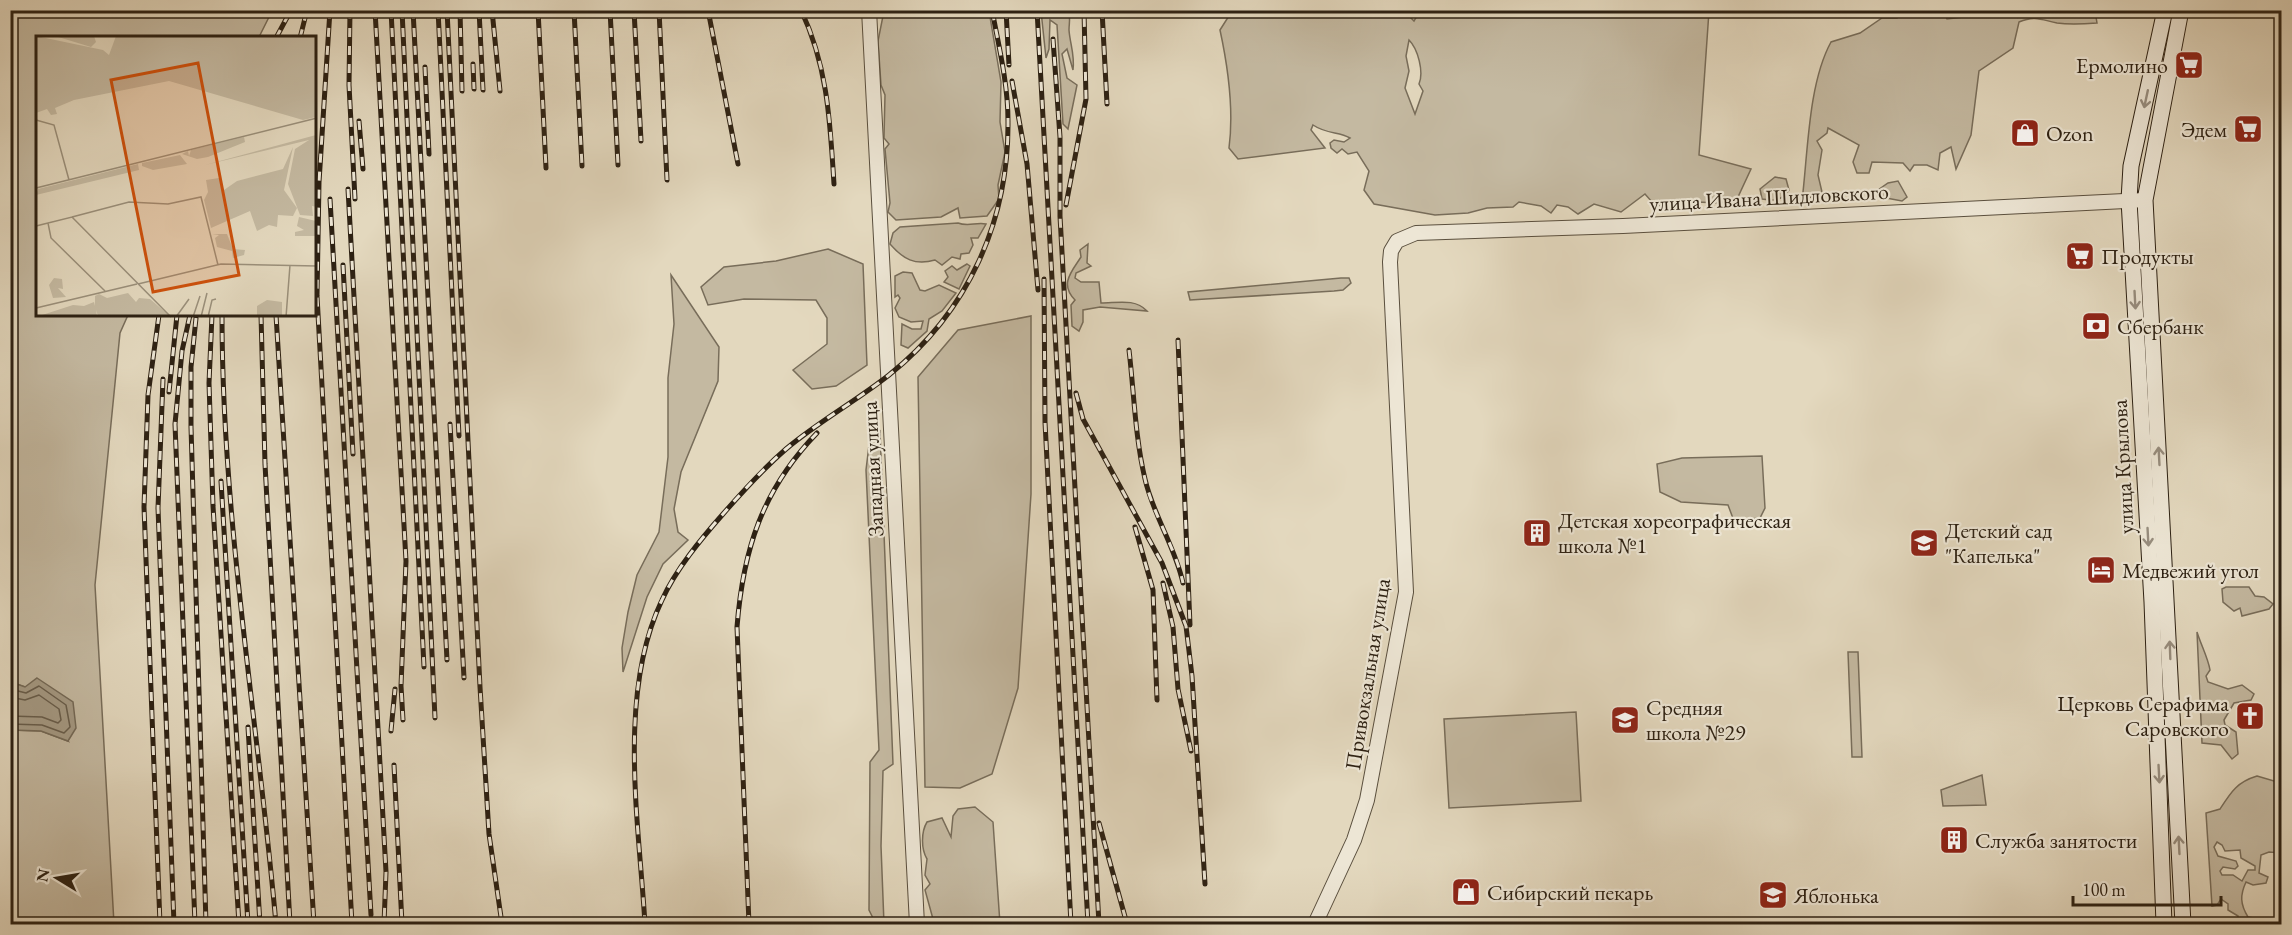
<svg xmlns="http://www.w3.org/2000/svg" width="2292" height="935" viewBox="0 0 2292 935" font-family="'EB Garamond',serif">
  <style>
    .green { fill: #c4b9a1; stroke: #786d5a; stroke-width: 1.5; fill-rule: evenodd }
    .water { fill: #a59a84; stroke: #756a57; stroke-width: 1.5 }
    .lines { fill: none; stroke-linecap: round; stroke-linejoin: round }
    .shore { stroke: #695e4c; stroke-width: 1.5 }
    .tertiary-casing { stroke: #5a4f3e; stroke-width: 16 }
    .secondary-casing { stroke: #2d2113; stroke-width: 17 }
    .tertiary { stroke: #ede6d5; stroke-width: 14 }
    .secondary { stroke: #ede6d5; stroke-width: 15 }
    .rail-casing { stroke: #2d2113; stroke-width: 5 }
    .rail { stroke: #ede6d5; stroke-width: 3; stroke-dasharray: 9; stroke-linecap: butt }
    .oneway { stroke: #978d7e }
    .labels { text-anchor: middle; stroke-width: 4.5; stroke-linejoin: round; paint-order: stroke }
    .poi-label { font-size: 22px; fill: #2d2113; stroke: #ede6d5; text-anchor: start }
    .street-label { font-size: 22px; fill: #2d2113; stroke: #ede6d5 }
    .inset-road { fill: none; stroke: #9a8f7a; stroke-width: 1.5 }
    .view { fill: #cc510d; fill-opacity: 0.15; stroke: #cc510d; stroke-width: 3 }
    .inset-edge { fill: none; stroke: #2d2113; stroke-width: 3 }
  </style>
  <rect width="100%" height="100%" fill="#e3d8be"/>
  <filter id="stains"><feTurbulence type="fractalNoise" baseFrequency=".00333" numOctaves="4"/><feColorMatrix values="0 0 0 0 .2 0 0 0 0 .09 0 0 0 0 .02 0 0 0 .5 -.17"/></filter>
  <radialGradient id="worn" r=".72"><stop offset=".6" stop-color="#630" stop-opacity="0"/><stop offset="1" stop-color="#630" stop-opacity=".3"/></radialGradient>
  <g class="green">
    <path d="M878,10L989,11L1001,82L1000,122L1005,152L998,185L999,199L987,216L960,218L958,208L941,217L896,220L888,212L890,203L885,149L889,144L884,138L885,95L881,85L878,41L883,16Z"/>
    <path d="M11,11H272L259,37L38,38V315H128L120,333L95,585L114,924H11V730L41,731L68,741L25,687L11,682Z"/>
    <path d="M1041,11H1068C1071,17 1069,23 1069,30C1070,44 1075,55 1073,70L1067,49L1062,54L1067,78L1077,85L1068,129L1063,124L1057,25L1050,20L1049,49L1046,58Z"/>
    <path d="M1232,11H1404L1414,21L1417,16L1413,11H1709L1699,155L1751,169L1737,199L1721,203L1696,202L1665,208L1652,202L1645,194L1621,212L1594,204L1578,214L1568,207L1557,205L1551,213L1541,206L1519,202L1513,207L1487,208L1468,213L1435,215L1374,204L1364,190L1369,171L1357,152L1348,154L1342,149L1337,153L1331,148L1330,143L1334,140L1344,142L1350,138C1339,131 1328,135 1313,125L1311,130L1325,148L1238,159L1229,148C1234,110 1228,67 1220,30ZM1409,40C1418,49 1424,72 1419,84L1423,91L1415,114L1405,88L1409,71L1406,56Z"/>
    <path d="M1905,11H1944L1947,19L2016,11L2018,17L2024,11H2055L2059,16L2065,14L2066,11H2095L2097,23C2084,24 2071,25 2057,23C2042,20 2035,15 2019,22L2013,48L1979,71L1971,135L1956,169L1951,147L1940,153L1938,170L1927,165H1914L1910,171L1903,163L1872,162L1869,173H1857L1853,162L1859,145L1828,128L1827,133L1817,141L1822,150L1818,175L1822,192L1802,201C1808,153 1808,84 1831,42L1860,33L1882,18H1897Z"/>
    <path d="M1775,177L1786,179L1789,190C1781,201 1775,201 1762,199L1760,189Z"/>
    <path d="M1898,181L1907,197L1902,201L1881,197L1878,190L1888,183Z"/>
    <path d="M958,223C968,227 976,222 986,224L978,238H971L973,245L969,253L961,254L960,259L952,257L942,265L935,260C915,266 903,259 890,244L893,233L900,227Z"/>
    <path d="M1088,244L1087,263L1091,266L1076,273L1075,278L1081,282H1099L1101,303C1117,303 1135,298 1147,311L1100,307L1083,310V322L1079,331L1072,326L1071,305L1075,300C1059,284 1072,271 1081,257L1080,250Z"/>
    <path d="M828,249L863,264L867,365L836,386L812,389L793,370L827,344V318L816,300L744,299L708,305L701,287L724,267L776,261Z"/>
    <path d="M967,264L970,266L959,289L944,282L948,277L945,271L952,266L957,270Z"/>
    <path d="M903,272L912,273L920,290L925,291L939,285L956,293L942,311L929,319L927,331L908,348L901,345L902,324L912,329H921L923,321L911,322L899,317L895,308L900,298L898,295L895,297V276Z"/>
    <path d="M671,275L719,347L718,381L681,472L674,509L678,532L688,540L663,564L647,597L623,672L622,648L628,612L637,575L659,532L668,457V378L674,324Z"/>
    <path d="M1341,278H1349L1351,283L1343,290L1334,291L1190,300L1188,292Z"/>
    <path d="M1031,316V494L1018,688L992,774L960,788L925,787L918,377L958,330Z"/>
    <path d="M880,431L893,764L883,771L881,846L884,924H876L869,910L870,762L879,750L866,470L870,437Z"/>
    <path d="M1762,456L1765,508L1760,518L1734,521L1728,505L1681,502L1660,492L1657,464L1682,458Z"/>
    <path d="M2226,587H2249L2255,596L2264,597L2273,604L2269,609L2242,616L2240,608L2234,611L2223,602L2222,589Z"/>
    <path d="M2197,632C2201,645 2208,658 2210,670L2206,676L2208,682L2228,689L2242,685L2254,694L2251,700L2234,703L2224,720L2225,725L2236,732L2238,754L2232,759L2221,745L2202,743Z"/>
    <path d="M1848,652H1858L1862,757H1852Z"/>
    <path d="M1576,712L1581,801L1449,808L1444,719Z"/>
    <path d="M1982,775L1986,805L1943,806L1941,790Z"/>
    <path d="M2257,776L2281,783V853L2269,852L2261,855L2259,873L2268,877L2266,883L2253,885L2246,882C2240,895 2240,904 2248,917L2253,918L2254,923L2237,924L2238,916L2228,910V904L2221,899L2217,905L2212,906L2206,813L2220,809C2231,792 2237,782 2257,776ZM2217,842L2222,845L2225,851L2240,850L2241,858L2255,866V870H2248L2242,881L2233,875H2222L2220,871L2223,867L2235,869L2238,866L2236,861L2218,856L2214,847Z"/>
    <path d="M975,807L993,822L1000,924H927L933,919L925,890L930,884L925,875L927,859C921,849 921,832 927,822L942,818L951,837L953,816L958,809Z"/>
  </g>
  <path class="water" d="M37,678L73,702L76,728L68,741L41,731L11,730V682L25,687Z"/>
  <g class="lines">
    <g class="shore">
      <path d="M10,689L26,693L39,686L66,705L70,727L64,733L42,725L10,724"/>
      <path d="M10,697L25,700L39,695L59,709L61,720L58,723L42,717L10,716"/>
    </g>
    <g class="tertiary-casing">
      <g id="tertiary">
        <path d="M869,10L917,924"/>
        <path d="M1315,924L1354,840L1367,800L1406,592L1390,262L1391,251L1397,241L1416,233L1623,226L2145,200"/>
      </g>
    </g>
    <g class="secondary-casing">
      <g id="secondary">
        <path d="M2181,10L2145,200L2183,924"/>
        <path d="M2164,924L2152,602L2129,200L2131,166L2165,10"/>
      </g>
    </g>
    <use href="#tertiary" class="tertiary"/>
    <use href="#secondary" class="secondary"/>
    <g class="rail-casing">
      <g id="rail">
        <path d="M330,10L319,182L317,296L352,924"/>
        <path d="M350,10L349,85L355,199"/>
        <path d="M375,10L406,561L401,686L403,720"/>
        <path d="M391,10L424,667"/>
        <path d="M402,10L435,718"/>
        <path d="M413,10L447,660"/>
        <path d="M438,10L459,436"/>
        <path d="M447,10L480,687L489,834L502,924"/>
        <path d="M460,10L462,91"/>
        <path d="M479,10L483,90"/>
        <path d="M492,10L500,91"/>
        <path d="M538,10L546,168"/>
        <path d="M574,10L582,166"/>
        <path d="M610,10L618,165"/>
        <path d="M634,10L641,141"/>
        <path d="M659,10L667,180"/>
        <path d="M708,10L738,164"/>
        <path d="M801,10C828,67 830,122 834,184"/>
        <path d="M1006,10L1009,65"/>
        <path d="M1037,10L1088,924"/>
        <path d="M1102,10L1107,104"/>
        <path d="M276,38L291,10"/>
        <path d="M300,38L307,10"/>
        <path d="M1053,39L1060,137V216L1099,924"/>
        <path d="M473,64L474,89"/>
        <path d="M425,67L429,154"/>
        <path d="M1012,81L1027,164L1038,290"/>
        <path d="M359,121L363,169"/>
        <path d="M348,189L386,872L384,924"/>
        <path d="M330,199L371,915"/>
        <path d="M1066,205L1086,99L1084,10"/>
        <path d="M343,265L353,454"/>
        <path d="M1044,279L1045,422L1071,924"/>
        <path d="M159,315L148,395L144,507L160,924"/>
        <path d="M190,315L182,351L175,424L195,924"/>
        <path d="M212,315L209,383L213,506L239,924"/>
        <path d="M222,315C222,519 258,721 276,924"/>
        <path d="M261,315L265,464L290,924"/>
        <path d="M276,315L314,924"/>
        <path d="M196,318L191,367V427L206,924"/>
        <path d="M1178,340L1190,625"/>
        <path d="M1129,350C1134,392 1135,437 1145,479C1153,515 1175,546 1183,583"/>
        <path d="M163,379L158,508L174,924"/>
        <path d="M169,392L177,315"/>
        <path d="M1076,393L1083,419L1162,563L1186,626L1192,676L1205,884"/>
        <path d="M450,424L464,678"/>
        <path d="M221,481L248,924"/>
        <path d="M1135,527L1153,590L1157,700"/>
        <path d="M1163,583L1173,627L1178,689L1191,751"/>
        <path d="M248,727L260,924"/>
        <path d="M391,731L395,689"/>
        <path d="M394,765L402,924"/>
        <path d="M1099,823L1127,924"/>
        <path d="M645,924C639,823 617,694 662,600C676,569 701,539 723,514C743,491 763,469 786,449C818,422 856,401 889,375C968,312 1009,221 1008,121C1008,84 999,47 992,10"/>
        <path d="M749,924L737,627C743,550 762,490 817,433"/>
      </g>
    </g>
    <use href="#rail" class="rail"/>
  </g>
  <defs><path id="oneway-shaft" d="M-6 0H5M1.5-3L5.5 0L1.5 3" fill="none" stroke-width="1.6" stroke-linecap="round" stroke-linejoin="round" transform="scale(1.5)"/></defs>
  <g class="oneway">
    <use href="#oneway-shaft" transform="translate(2146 99) rotate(102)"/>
    <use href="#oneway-shaft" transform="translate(2135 300) rotate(87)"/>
    <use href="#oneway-shaft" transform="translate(2159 456) rotate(-93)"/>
    <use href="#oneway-shaft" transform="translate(2148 537) rotate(87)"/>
    <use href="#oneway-shaft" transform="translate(2170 650) rotate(-92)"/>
    <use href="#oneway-shaft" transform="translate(2159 774) rotate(87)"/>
    <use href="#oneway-shaft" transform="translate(2179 845) rotate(-93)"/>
  </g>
  <defs>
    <g id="supermarket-square" transform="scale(1.5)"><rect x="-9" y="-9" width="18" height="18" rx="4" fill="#8f2418" stroke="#ede6d5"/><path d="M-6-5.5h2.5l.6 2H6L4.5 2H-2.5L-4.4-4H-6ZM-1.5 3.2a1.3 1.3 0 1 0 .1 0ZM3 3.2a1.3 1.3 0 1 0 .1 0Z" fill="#fff"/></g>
    <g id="shop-square" transform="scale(1.5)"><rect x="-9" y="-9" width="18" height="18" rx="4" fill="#8f2418" stroke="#ede6d5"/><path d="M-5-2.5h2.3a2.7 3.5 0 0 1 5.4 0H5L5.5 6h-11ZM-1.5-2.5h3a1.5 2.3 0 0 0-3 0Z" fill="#fff"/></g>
    <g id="bank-square" transform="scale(1.5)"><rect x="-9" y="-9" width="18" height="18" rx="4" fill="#8f2418" stroke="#ede6d5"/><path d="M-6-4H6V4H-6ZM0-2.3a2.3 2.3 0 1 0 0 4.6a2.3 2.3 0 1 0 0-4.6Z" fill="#fff"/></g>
    <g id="building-square" transform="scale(1.5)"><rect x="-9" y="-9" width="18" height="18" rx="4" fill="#8f2418" stroke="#ede6d5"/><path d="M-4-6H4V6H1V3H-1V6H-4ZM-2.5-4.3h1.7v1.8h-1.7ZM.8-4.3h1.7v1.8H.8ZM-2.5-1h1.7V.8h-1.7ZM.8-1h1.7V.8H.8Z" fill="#fff"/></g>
    <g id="school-square" transform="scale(1.5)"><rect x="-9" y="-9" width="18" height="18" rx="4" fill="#8f2418" stroke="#ede6d5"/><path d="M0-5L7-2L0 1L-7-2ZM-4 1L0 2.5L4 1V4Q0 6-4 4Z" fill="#fff"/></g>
    <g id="hotel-square" transform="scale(1.5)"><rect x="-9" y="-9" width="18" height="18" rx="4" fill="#8f2418" stroke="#ede6d5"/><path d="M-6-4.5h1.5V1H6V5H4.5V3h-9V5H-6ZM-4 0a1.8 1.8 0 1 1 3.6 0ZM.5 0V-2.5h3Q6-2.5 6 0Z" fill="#fff"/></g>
    <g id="church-square" transform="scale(1.5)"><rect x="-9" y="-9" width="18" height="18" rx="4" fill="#8f2418" stroke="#ede6d5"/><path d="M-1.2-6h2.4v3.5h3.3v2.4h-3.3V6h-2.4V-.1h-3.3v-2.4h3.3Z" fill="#fff"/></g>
  </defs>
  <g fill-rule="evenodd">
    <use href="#supermarket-square" x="2189" y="65"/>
    <use href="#supermarket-square" x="2248" y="129"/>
    <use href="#shop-square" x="2025" y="133"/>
    <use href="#supermarket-square" x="2080" y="256"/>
    <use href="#bank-square" x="2096" y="326"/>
    <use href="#building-square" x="1537" y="533"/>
    <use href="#school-square" x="1924" y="543"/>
    <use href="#hotel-square" x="2101" y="570"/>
    <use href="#church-square" x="2250" y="716"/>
    <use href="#school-square" x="1625" y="720"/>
    <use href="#building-square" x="1954" y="840"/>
    <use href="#shop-square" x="1466" y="892"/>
    <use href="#school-square" x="1773" y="895"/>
  </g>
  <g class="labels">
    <g class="poi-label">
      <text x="2168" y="73" text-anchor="end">Ермолино</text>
      <text x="2227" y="137" text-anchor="end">Эдем</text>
      <text x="2046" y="141">Ozon</text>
      <text x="2101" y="264">Продукты</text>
      <text x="2117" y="334">Сбербанк</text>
      <text x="1558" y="528">Детская хореографическая<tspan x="1558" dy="25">школа №1</tspan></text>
      <text x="1945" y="538">Детский сад<tspan x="1945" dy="25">"Капелька"</tspan></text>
      <text x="2122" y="578">Медвежий угол</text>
      <text x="2229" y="711" text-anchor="end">Церковь Серафима<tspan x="2229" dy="25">Саровского</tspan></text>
      <text x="1646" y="715">Средняя<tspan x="1646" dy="25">школа №29</tspan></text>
      <text x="1975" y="848">Служба занятости</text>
      <text x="1487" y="900">Сибирский пекарь</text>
      <text x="1794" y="903">Яблонька</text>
    </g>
    <g class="street-label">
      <text transform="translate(1769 197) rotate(-3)" y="8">улица Ивана Шидловского</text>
      <text transform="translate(2122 467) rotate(-93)" y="8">улица Крылова</text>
      <text transform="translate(872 469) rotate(-93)" y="8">Западная улица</text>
      <text transform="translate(1367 674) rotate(-81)" y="8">Привокзальная улица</text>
    </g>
  </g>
  <g transform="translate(36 36)">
    <rect width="280" height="280" fill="#e3d8be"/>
    <path d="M0,0L67,14L73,19L80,0H280V81L267,84L133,45L38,64L19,72L21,78L15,79L11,73L0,77ZM19,0H58L60,6L55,11ZM280,99L281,171L276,170L277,180L264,179L252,148L259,113L273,104L169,129ZM208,101L209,106L172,121L161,123L146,118L152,115L153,120L155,114ZM257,111L248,154L261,172L257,180L242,179L241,191L233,189L221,195L214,175L175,192L168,164L172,156L170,144L183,142L188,154L201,145L247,133ZM144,119L151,128L117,134L106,130V127ZM102,128L103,134L0,159L2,153ZM263,181L280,185V200H259V196L268,194L261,190ZM176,198H191L197,213L209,214L208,219L197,222L196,215L181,211L179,202L183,199ZM18,242L26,243L27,253L22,252L30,261L17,262L13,249ZM92,257L100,266L103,262L114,263L134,280H62L60,274L61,280L0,281L37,269L48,270L58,266L59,270V260L63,258L71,262ZM231,264L246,266V280H221V270Z" fill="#c4b9a1"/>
    <path class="inset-road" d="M0,84L18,89L33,144M0,152L281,82M36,181L93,166L132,168L165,161L182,229M12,187L15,202L69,255M0,190L36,181L135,281M102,248L185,228L281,230M0,272L101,248M140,281L153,263M157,281L164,260M165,281L171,257M172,281L176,264L180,263M250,281L254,229"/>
    <path class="view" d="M162,27L203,239L117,256L75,44Z"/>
    <rect width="280" height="280" class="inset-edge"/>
  </g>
  <rect width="2292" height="935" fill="none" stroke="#e3d8be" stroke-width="36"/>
  <rect x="12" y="12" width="2268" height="911" fill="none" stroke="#2d2113" stroke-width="3"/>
  <rect x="18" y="18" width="2256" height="899" fill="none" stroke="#2d2113" stroke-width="1.5"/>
  <g transform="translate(57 878) rotate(281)" stroke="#ede6d5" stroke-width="4.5" paint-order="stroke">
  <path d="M0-4.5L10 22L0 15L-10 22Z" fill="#2d2113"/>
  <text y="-9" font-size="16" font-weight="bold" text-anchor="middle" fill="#2d2113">N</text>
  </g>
  <path d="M2073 896v9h148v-9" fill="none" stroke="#2d2113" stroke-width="3"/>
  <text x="2082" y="896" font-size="18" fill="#2d2113" stroke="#ede6d5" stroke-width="4.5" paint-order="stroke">100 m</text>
  <rect width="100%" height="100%" filter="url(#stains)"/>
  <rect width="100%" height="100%" fill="url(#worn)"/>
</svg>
